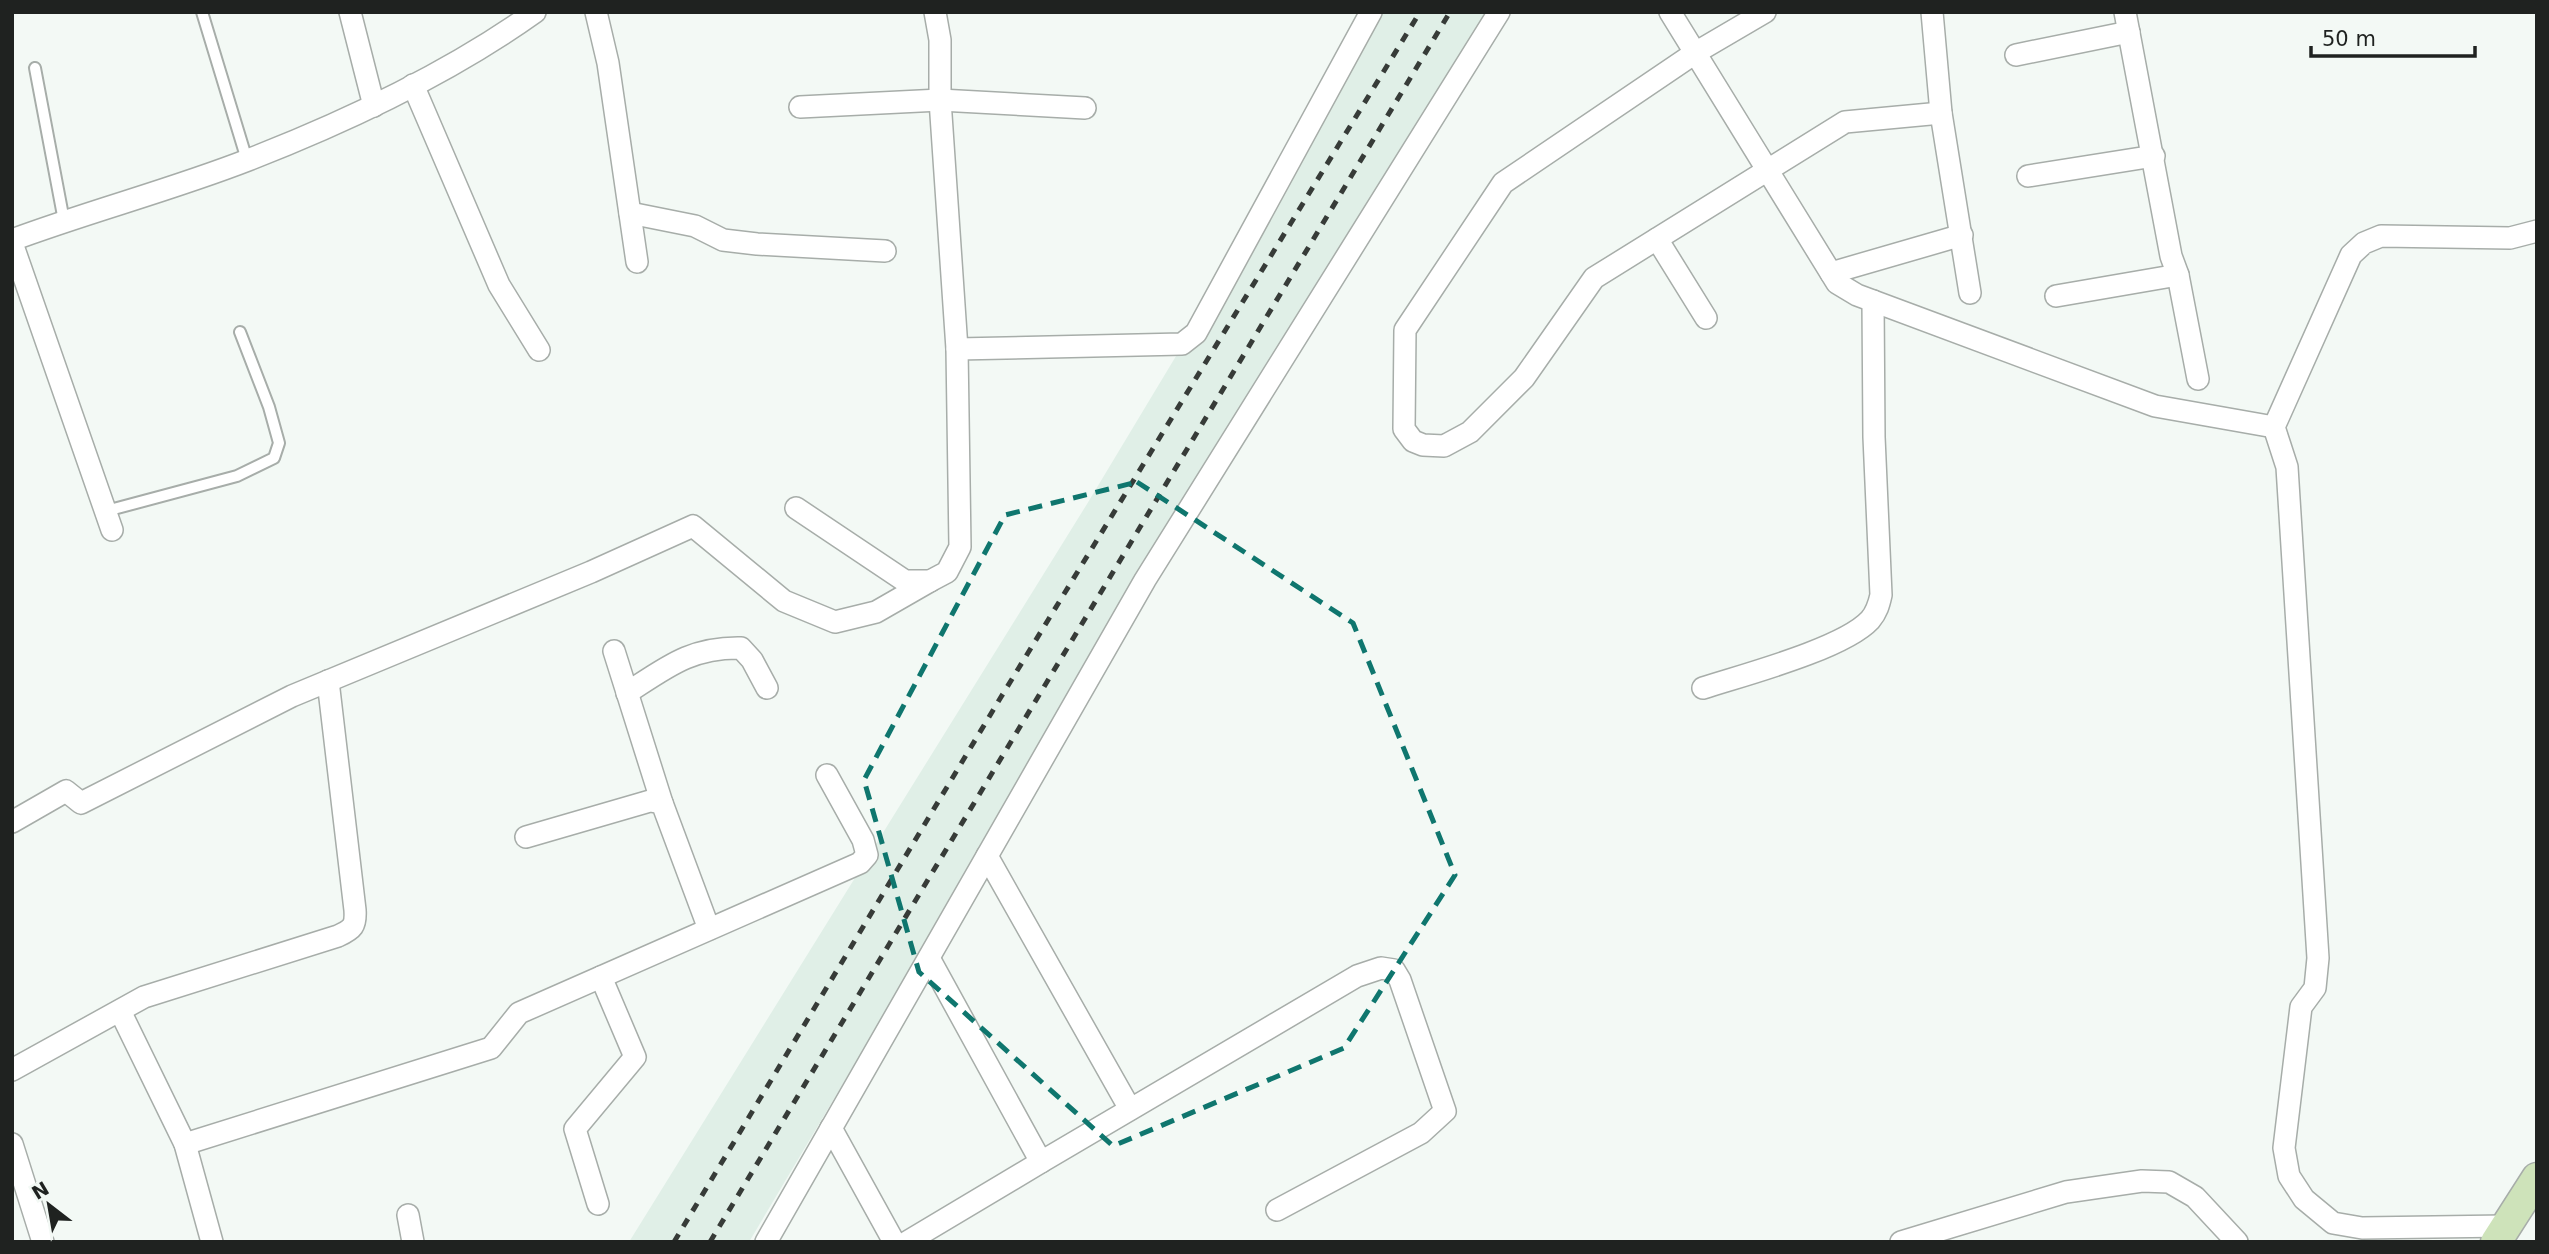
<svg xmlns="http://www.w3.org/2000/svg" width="2549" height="1254" viewBox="0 0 2549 1254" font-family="'DejaVu Sans',sans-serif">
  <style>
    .built { fill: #e0efe7 }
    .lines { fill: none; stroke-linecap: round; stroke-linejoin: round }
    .service-casing { stroke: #a7ada9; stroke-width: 14 }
    .minor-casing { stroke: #a7ada9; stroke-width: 24 }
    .secondary-casing { stroke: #a7ada9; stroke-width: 33 }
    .service { stroke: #fff; stroke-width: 10 }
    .minor { stroke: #fff; stroke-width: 21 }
    .secondary { stroke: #cee3ba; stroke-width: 30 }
    .rail { stroke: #373b38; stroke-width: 5; stroke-dasharray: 9 9; stroke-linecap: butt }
    .marked { fill: none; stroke: #0f766e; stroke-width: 5; stroke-dasharray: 14 9; stroke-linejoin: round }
  </style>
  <rect width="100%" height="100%" fill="#f3f9f5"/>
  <path class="built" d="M1383,12H1487L901,986L749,1242H629L1087,504Z"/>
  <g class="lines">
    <g class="service-casing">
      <g id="service">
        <path d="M202,12L247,160"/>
        <path d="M35,68L64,221"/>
        <path d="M106,511L237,476L274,458L279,443L269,407L240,332"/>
      </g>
    </g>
    <g class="minor-casing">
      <g id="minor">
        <path d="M350,12L374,106"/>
        <path d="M596,12L608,63L637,262"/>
        <path d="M1670,12L1837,283L1857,295L2155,406L2274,427"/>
        <path d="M1765,12L1695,53L1503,183L1405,330L1404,429L1413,441L1423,445L1444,446L1470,432L1524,378L1594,278L1845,122L1941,113"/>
        <path d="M1932,12L1941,113L1970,293"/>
        <path d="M2125,12L2171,256L2178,275L2198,379"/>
        <path d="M2016,55L2129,32"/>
        <path d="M413,85L499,285L539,350"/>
        <path d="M800,107L940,100L1085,108"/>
        <path d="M2028,176L2154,156"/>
        <path d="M630,213L695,226L723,240L757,244L885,251"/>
        <path d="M1657,239L1706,318"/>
        <path d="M12,240C90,211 171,190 248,160C348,121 448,74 535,12"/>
        <path d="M12,243L112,530"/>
        <path d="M1831,273L1962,235"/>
        <path d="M2056,296L2178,275"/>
        <path d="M957,349L1182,344L1196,333L1371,12"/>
        <path d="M796,508L905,581H930L947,572L960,547L957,349L940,100V40L935,12"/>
        <path d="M614,651L662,803"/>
        <path d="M1703,688C1743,675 1843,649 1870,620C1877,612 1879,604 1881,595L1874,437L1873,301"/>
        <path d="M627,693C667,667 691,647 741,648L752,660L767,688"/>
        <path d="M12,822L66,791L81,803L292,696L591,572L693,526L784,601L835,622L876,612L930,581"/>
        <path d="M526,837L650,801L662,803L709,929"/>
        <path d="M987,856L1130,1109"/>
        <path d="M120,1011L185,1144L212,1242"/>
        <path d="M12,1070L144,997L338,936C353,929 356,926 355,910L328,681"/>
        <path d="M831,1128L894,1242"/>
        <path d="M12,1144L43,1242"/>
        <path d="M185,1144L491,1048L519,1013L860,863L867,855L863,840L827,775"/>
        <path d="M1041,1162L1357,976L1381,968L1394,970L1400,980L1445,1111L1421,1133L1277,1210"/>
        <path d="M598,1204L575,1129L635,1057L601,977"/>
        <path d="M408,1215L413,1242"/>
        <path d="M2506,1226L2362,1228L2333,1223L2304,1199L2289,1176L2284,1148L2301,1007L2315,988L2318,958L2287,467L2274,427L2351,255L2364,243L2381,236L2510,238L2537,231"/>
        <path d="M766,1242L1145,580L1499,12"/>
        <path d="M907,1242L1041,1162L929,958"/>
        <path d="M1901,1242L2066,1192L2142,1181L2169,1182L2195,1197L2237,1242"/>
      </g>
    </g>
    <g class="secondary-casing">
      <path id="secondary" d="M2496,1242L2537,1178"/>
    </g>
    <use href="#service" class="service"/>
    <use href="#minor" class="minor"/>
    <use href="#secondary" class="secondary"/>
    <g class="rail">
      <path d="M674,1242L1001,697L1420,12"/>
      <path d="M710,1242L1450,12"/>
    </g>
  </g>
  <path class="marked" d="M1137,482L1353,623L1455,875L1344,1048L1113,1146L919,972L864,780L1005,515Z"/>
  <rect width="2549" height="1254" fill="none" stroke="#1f2220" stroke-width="28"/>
  <g transform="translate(49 1205) rotate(329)" stroke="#f3f9f5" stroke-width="5" paint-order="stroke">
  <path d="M0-5L12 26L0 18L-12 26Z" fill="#1f2220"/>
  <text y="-10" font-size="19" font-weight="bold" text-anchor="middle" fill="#1f2220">N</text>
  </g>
  <path d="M2311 46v10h164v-10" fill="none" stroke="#1f2220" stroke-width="3.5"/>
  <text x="2322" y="46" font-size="21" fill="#1f2220" stroke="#f3f9f5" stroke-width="5" paint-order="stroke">50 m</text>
</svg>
